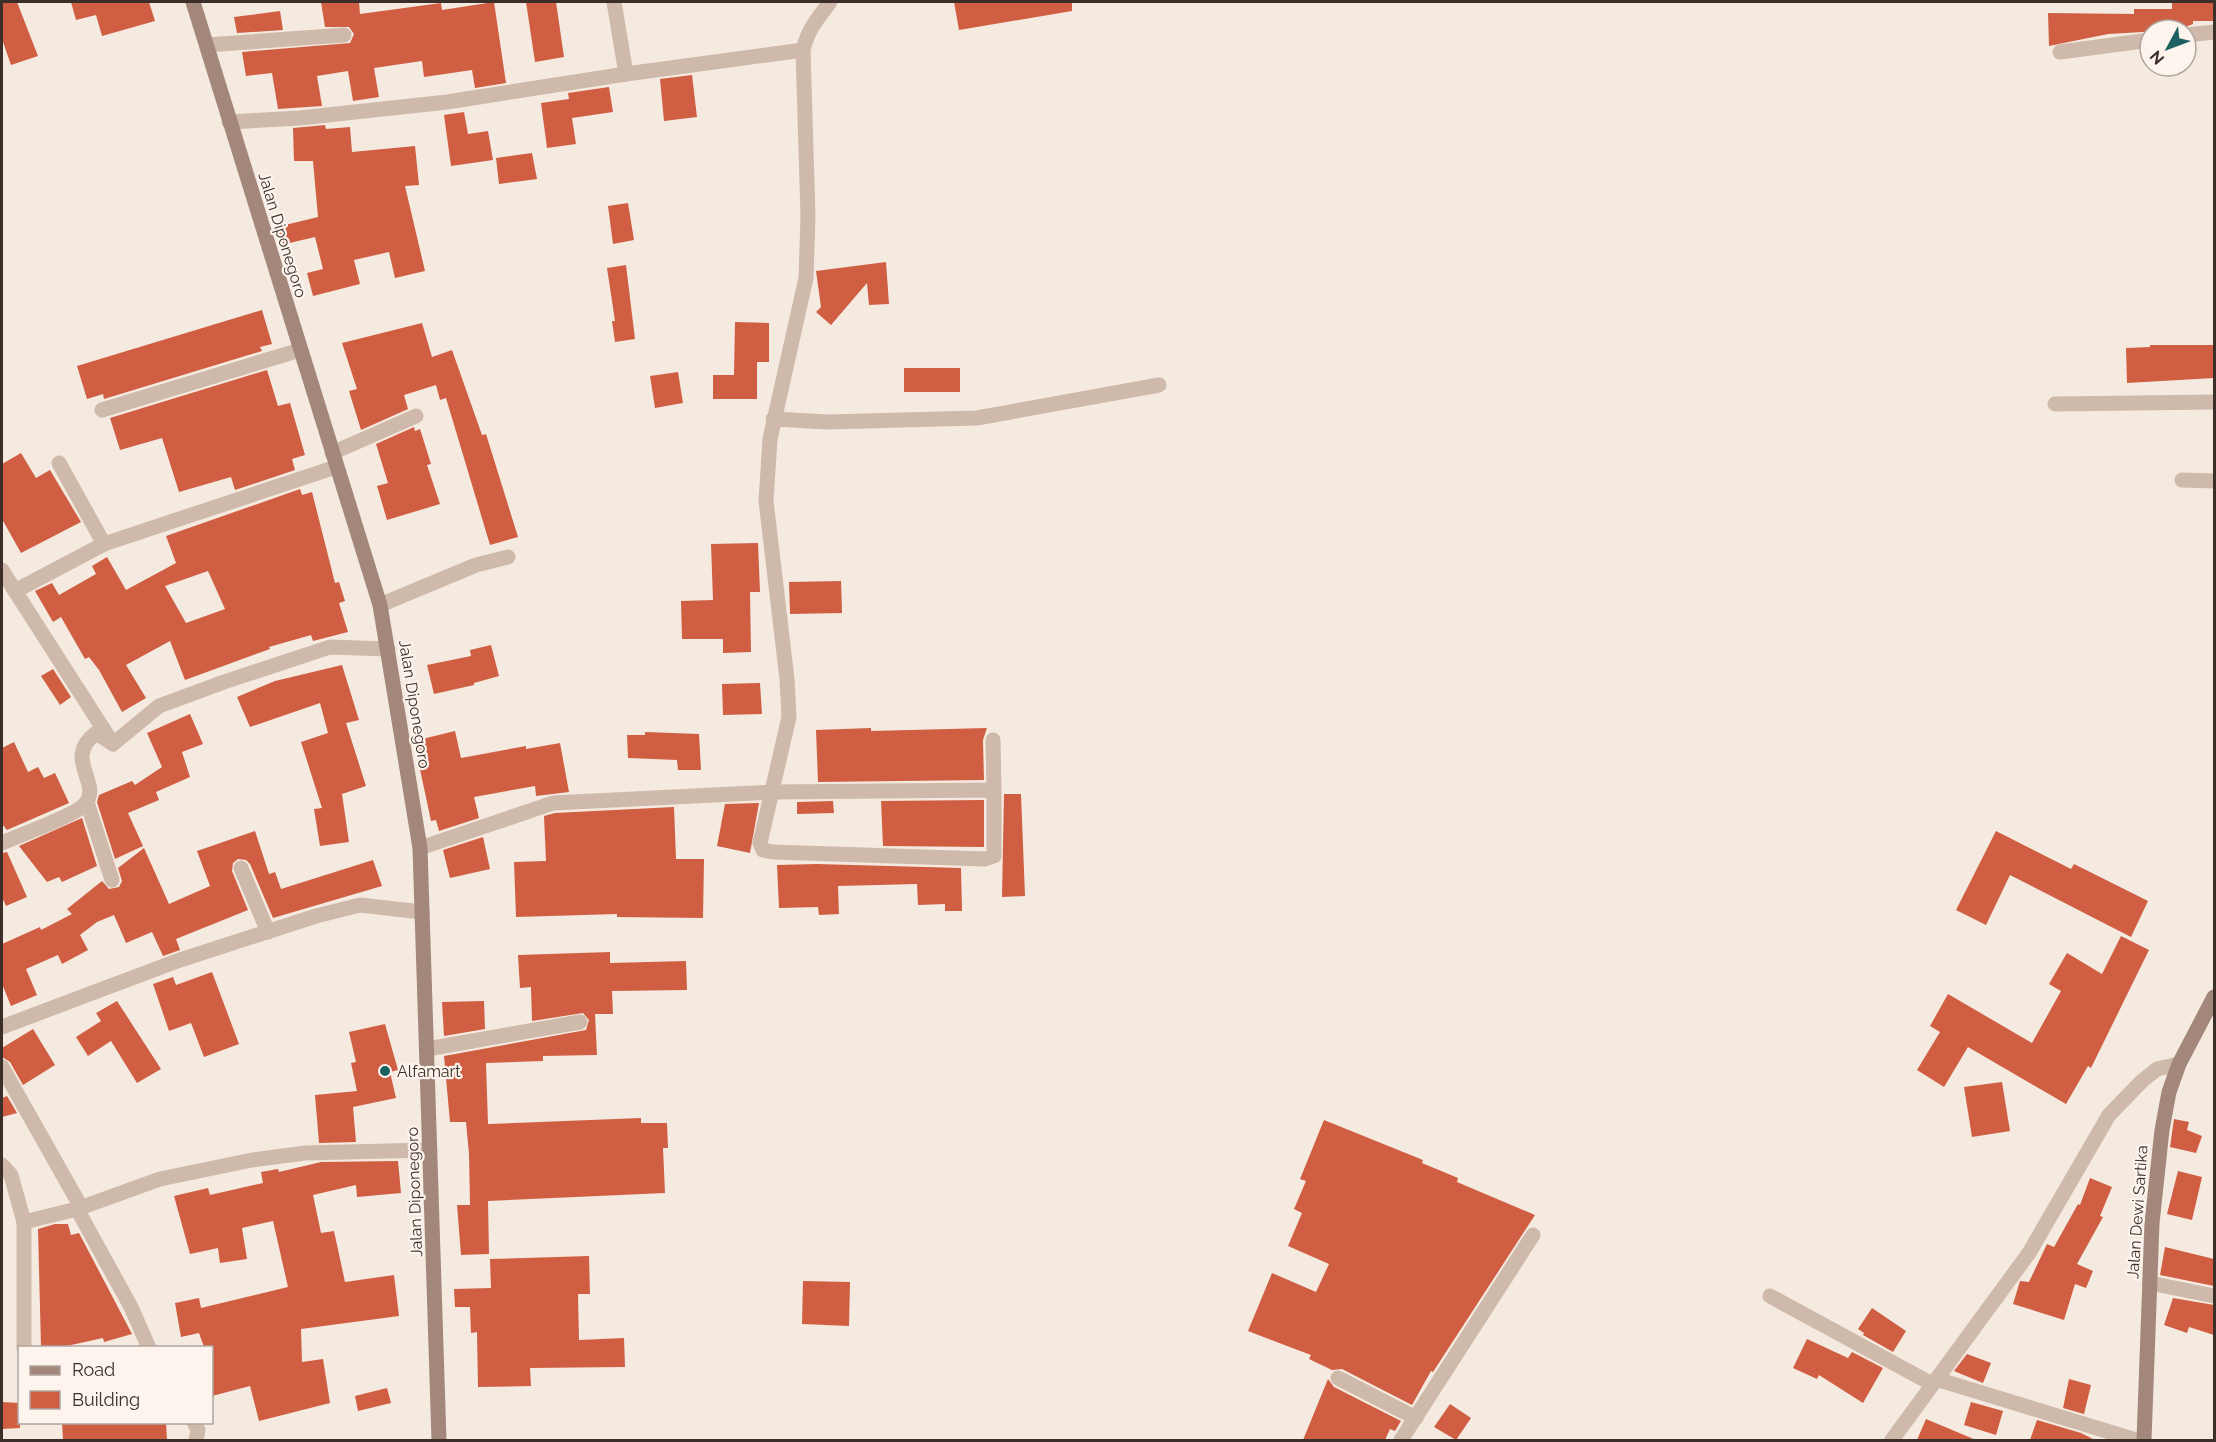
<svg xmlns="http://www.w3.org/2000/svg" width="2216" height="1442" viewBox="0 0 2216 1442" font-family="Raleway,sans-serif">
  <style>
    .building { fill: #d05e43; fill-rule: evenodd }
    .lines { fill: none; stroke-linecap: round; stroke-linejoin: round }
    .street { stroke: #cfb9aa; stroke-width: 15 }
    .secondary { stroke: #a3877b; stroke-width: 15 }
    .poi-dot { fill: #1b6162; stroke: #fcf4ed; stroke-width: 2 }
    .labels { text-anchor: middle; stroke-width: 4.5; stroke-linejoin: round; paint-order: stroke }
    .street-label { font-size: 16px; fill: #3c2f2a; stroke: #fcf4ed }
    .poi-label { font-size: 16px; fill: #3c2f2a; stroke: #fcf4ed; text-anchor: start }
  </style>
  <rect width="100%" height="100%" fill="#f5eae0"/>
  <g class="building">
    <path d="M2,2H17L38,56L11,65L2,39Z"/>
    <path d="M71,2H149L155,21L102,36L96,15L76,20Z"/>
    <path d="M321,2H359L360,14L441,3L442,10L494,2L506,83L475,88L472,70L424,77L422,61L374,68L379,97L353,101L348,71L317,76L322,106L278,109L272,73L246,76L242,52L350,43L354,34L349,27H325Z"/>
    <path d="M526,2H556L564,57L535,62Z"/>
    <path d="M954,2H1072V11L959,30Z"/>
    <path d="M2172,2H2214V21H2193V24L2178,30L2108,34L2049,46L2048,13L2134,14V9H2172Z"/>
    <path d="M280,11L283,30L237,33L234,17Z"/>
    <path d="M692,75L697,117L664,121L660,79Z"/>
    <path d="M609,87L613,112L572,118L576,144L547,148L541,103L569,99L568,93Z"/>
    <path d="M464,112L468,134L488,131L493,160L451,166L444,115Z"/>
    <path d="M325,125L326,129L350,127L352,152L415,146L419,185L405,186L425,271L395,278L389,252L354,260L360,284L313,296L307,273L323,269L315,237L281,245L277,227L318,217L313,161H294L293,128Z"/>
    <path d="M532,153L537,179L499,184L496,158Z"/>
    <path d="M628,203L634,240L613,244L608,206Z"/>
    <path d="M886,262L889,304L869,305L867,283L831,325L816,312L821,307L816,271Z"/>
    <path d="M626,265L635,339L615,342L612,321H615L607,268Z"/>
    <path d="M262,310L272,344L260,347L262,351L104,399L103,394L87,399L77,366Z"/>
    <path d="M735,322L769,323V362H757V399H713V375H734Z"/>
    <path d="M422,323L432,357L452,350L482,435L486,434L518,537L490,545L446,398L440,400L436,385L404,395L408,409L361,430L349,391L357,389L342,343Z"/>
    <path d="M2150,345H2214V378L2127,383L2126,348L2150,347Z"/>
    <rect x="904" y="368" width="56" height="24"/>
    <path d="M267,370L278,406L290,403L305,455L292,459L295,470L235,490L231,477L179,492L162,438L120,450L110,418Z"/>
    <path d="M678,372L683,403L655,408L650,376Z"/>
    <path d="M414,427L415,431L420,429L431,464L427,465L440,504L387,520L377,486L388,483L376,444Z"/>
    <path d="M21,453L36,478L50,470L81,522L21,553L2,519V464Z"/>
    <path d="M300,489L302,495L312,492L335,583L339,582L345,601L339,603L348,632L313,641L311,635L269,647L270,649L185,680L170,641L126,665L146,698L122,712L99,670L89,657L85,659L61,617L53,622L35,591L52,583L59,595L96,574L92,566L107,557L126,590L176,563L166,536ZM208,571L225,609L186,623L165,586Z"/>
    <path d="M758,543L760,592H750L751,652L723,653V639H682L681,601L713,600L711,544Z"/>
    <path d="M841,581L842,613L790,614L789,582Z"/>
    <path d="M491,645L499,676L474,683V685L434,694L427,665L471,656L470,650Z"/>
    <path d="M342,665L359,720L346,723L366,786L342,794L349,842L320,846L314,809L322,808L301,742L328,733L320,703L250,727L237,697L275,681Z"/>
    <path d="M53,669L71,697L60,705L41,676Z"/>
    <path d="M760,683L762,714L723,715L722,684Z"/>
    <path d="M190,714L203,744L182,752L190,777L156,792L159,800L128,813L143,846L115,859L97,802L99,795L132,781L135,785L162,767L147,733Z"/>
    <path d="M871,728V731L987,728L983,740L984,780L818,782L816,730Z"/>
    <path d="M455,731L461,758L526,746V749L560,743L569,792L536,796L535,786L474,797L479,818L439,831L436,820L431,821L414,741Z"/>
    <path d="M645,732L699,734L701,770H678L677,760L628,758L627,735H645Z"/>
    <path d="M14,742L28,772L38,767L44,778L55,773L69,803L7,830L2,824V748Z"/>
    <path d="M1004,794H1021L1025,896L1002,897Z"/>
    <path d="M984,800V847L883,846L881,801Z"/>
    <path d="M833,801L834,813L797,814V802Z"/>
    <path d="M759,803L750,853L717,846L725,804Z"/>
    <path d="M674,807L676,859H704L703,918L617,917V914L516,917L514,862L546,861L544,816L555,813Z"/>
    <path d="M82,818L97,866L62,882L59,877L47,882L19,846Z"/>
    <path d="M255,831L269,874L275,872L281,889L373,860L382,886L273,918L250,864L246,860L238,859L233,863L232,871L248,910L176,939L180,950L163,956L152,932L126,943L114,915L97,922L80,935L88,950L62,964L58,955L26,969L37,995L11,1006L2,984V944L40,927L41,930L72,914L67,909L102,881L109,889L119,887L122,881L118,868L144,848L169,904L210,886L197,851Z"/>
    <path d="M1996,831L2071,869L2074,864L2148,901L2131,937L2010,875L1986,925L1956,910Z"/>
    <path d="M483,837L490,869L450,878L443,850Z"/>
    <path d="M7,852L27,897L6,906L2,897V853Z"/>
    <path d="M817,864L961,868L962,911H945V904L918,905L917,884L838,886L839,914L819,915L818,907L779,908L777,865Z"/>
    <path d="M2121,936L2149,950L2091,1068L2088,1066L2066,1104L1968,1047L1944,1087L1917,1070L1940,1032L1930,1026L1948,994L2032,1043L2061,991L2049,984L2067,953L2102,974Z"/>
    <path d="M610,952V963L686,961L687,990L612,991L613,1014H595L597,1055L543,1056V1061L486,1063L488,1124L641,1118V1123H667L668,1148H663L665,1193L488,1201L489,1254L461,1255L457,1205H470L469,1154L466,1122H450L444,1056L586,1030L589,1020L583,1013L532,1021L531,987L520,988L518,955Z"/>
    <path d="M212,972L239,1044L204,1057L191,1023L169,1031L153,984L173,977L176,985Z"/>
    <path d="M117,1001L161,1069L137,1083L111,1041L88,1056L76,1037L101,1021L96,1013Z"/>
    <path d="M484,1001L485,1029L444,1036L442,1002Z"/>
    <path d="M385,1024L398,1070L390,1072L396,1098L353,1107L356,1142L319,1143L315,1095L357,1091L351,1063L356,1062L349,1032Z"/>
    <path d="M33,1029L55,1065L23,1085L10,1062L2,1057V1048Z"/>
    <path d="M2002,1082L2010,1131L1972,1137L1964,1087Z"/>
    <path d="M7,1096L17,1113L2,1117V1098Z"/>
    <path d="M2174,1119L2189,1122L2187,1130L2202,1136L2196,1153L2170,1147Z"/>
    <path d="M1324,1120L1423,1160L1422,1163L1458,1178L1457,1182L1535,1215L1433,1372L1431,1371L1412,1405L1342,1369L1332,1370L1309,1359L1311,1355L1248,1331L1272,1273L1316,1292L1329,1264L1288,1246L1302,1213L1294,1209L1306,1181L1300,1179Z"/>
    <path d="M398,1161L401,1193L357,1197L356,1185L313,1195L321,1233L334,1231L345,1282L394,1275L399,1316L301,1329L302,1362L323,1359L330,1403L259,1421L250,1386L212,1396V1347H204L199,1333L181,1337L175,1303L199,1298L201,1308L288,1287L273,1221L242,1228L247,1259L220,1263L218,1248L190,1254L174,1196L208,1188L210,1195L263,1183L261,1172L278,1169L279,1172L321,1162Z"/>
    <path d="M2178,1171L2202,1177L2192,1220L2167,1214Z"/>
    <path d="M2090,1178L2112,1187L2100,1216L2103,1217L2077,1264L2093,1271L2086,1288L2075,1284L2064,1320L2013,1304L2020,1281L2029,1282L2047,1244L2054,1247L2078,1204L2080,1205Z"/>
    <path d="M55,1224H68L71,1235L79,1233L132,1334L104,1342L103,1338L62,1347H41L38,1229Z"/>
    <path d="M2165,1247L2214,1259V1286L2160,1275Z"/>
    <path d="M589,1256L590,1294H578L579,1340L624,1338L625,1367L530,1368L531,1386L478,1387L477,1332L471,1333L470,1307H455L454,1289L491,1288L490,1259Z"/>
    <path d="M803,1281L850,1282L849,1326L802,1324Z"/>
    <path d="M2173,1298L2214,1305V1335L2189,1327L2187,1333L2164,1325Z"/>
    <path d="M1872,1308L1906,1331L1893,1352L1863,1335L1864,1333L1858,1329Z"/>
    <path d="M1807,1339L1848,1358L1852,1352L1883,1368L1863,1403L1819,1375L1817,1379L1793,1368Z"/>
    <path d="M1967,1354L1991,1363L1983,1383L1954,1371Z"/>
    <path d="M1328,1379L1334,1387L1401,1421L1395,1431L1390,1429L1385,1440H1303Z"/>
    <path d="M2069,1379L2091,1385L2084,1414L2063,1408Z"/>
    <path d="M387,1388L391,1403L358,1411L355,1396Z"/>
    <path d="M2,1402L20,1403V1428L2,1429Z"/>
    <path d="M1971,1402L2003,1411L1996,1435L1964,1425Z"/>
    <path d="M1450,1404L1471,1418L1456,1440L1434,1427Z"/>
    <path d="M1926,1419L1976,1440H1917Z"/>
    <path d="M2037,1420L2081,1433L2095,1440H2030Z"/>
    <path d="M62,1422H166L167,1440H63Z"/>
  </g>
  <g class="lines">
    <g class="street">
      <path d="M614,2L626,74"/>
      <path d="M2186,35L2214,32"/>
      <path d="M207,45L344,35"/>
      <path d="M2060,52L2150,40"/>
      <path d="M229,122L300,118L447,102L626,74L803,50"/>
      <path d="M2055,404L2214,402"/>
      <path d="M102,410L300,350"/>
      <path d="M773,419L828,422L977,418L1159,385"/>
      <path d="M332,453L416,416"/>
      <path d="M59,463L104,544"/>
      <path d="M2182,480L2214,481"/>
      <path d="M2,570L15,591"/>
      <path d="M380,605L476,565L508,557"/>
      <path d="M993,740L994,790"/>
      <path d="M113,744L15,591L104,544L336,467"/>
      <path d="M87,802L112,880"/>
      <path d="M2,843C19,835 75,816 85,804C103,783 62,759 96,733L113,744L159,706L224,682L330,647L388,649"/>
      <path d="M420,848L553,803L773,792L994,790V856L985,859L773,852L763,850L760,843L789,717L787,679L766,501L770,439L806,278L808,216L803,50C809,27 817,20 830,2"/>
      <path d="M241,868L268,932"/>
      <path d="M2,1027L177,961L316,916L360,905L422,912"/>
      <path d="M427,1049L580,1022"/>
      <path d="M2,1067L81,1207"/>
      <path d="M2,1165L11,1175L24,1222"/>
      <path d="M77,1209L131,1307L149,1348"/>
      <path d="M2150,1283L2214,1296"/>
      <path d="M1770,1296L1932,1384"/>
      <path d="M24,1348V1222L77,1209L160,1179L252,1160L305,1153L430,1150"/>
      <path d="M1338,1378L1416,1418"/>
      <path d="M1936,1379L2136,1440"/>
      <path d="M194,1422L198,1430L196,1440"/>
      <path d="M1401,1440L1533,1235"/>
      <path d="M1892,1440L2029,1253L2109,1115L2142,1081L2157,1069L2179,1064"/>
    </g>
    <g class="secondary">
      <path d="M193,2L380,605L420,848L439,1440"/>
      <path d="M2144,1440L2152,1223L2162,1130L2169,1092L2179,1064L2214,997"/>
    </g>
  </g>
  <circle class="poi-dot" cx="385" cy="1071" r="6"/>
  <g class="labels">
    <g class="street-label">
      <text transform="translate(283 235) rotate(73)" y="6">Jalan Diponegoro</text>
      <text transform="translate(415 704) rotate(81)" y="6">Jalan Diponegoro</text>
      <text transform="translate(414 1192) rotate(-92)" y="6">Jalan Diponegoro</text>
      <text transform="translate(2137 1212) rotate(-86)" y="6">Jalan Dewi Sartika</text>
    </g>
    <g class="poi-label">
      <text x="397" y="1077">Alfamart</text>
    </g>
  </g>
  <rect width="2216" height="1442" fill="none" stroke="#3c2f2a" stroke-width="6"/>
  <rect x="18" y="1346" width="195" height="78" fill="#fcf4ed" stroke="#afa59f" stroke-width="1.5"/>
  <rect x="30" y="1366" width="30" height="9" fill="#a3877b" stroke="#afa59f" stroke-width="1.5"/>
  <text x="72" y="1376" font-size="18" fill="#3c2f2a">Road</text>
  <rect x="30" y="1391" width="30" height="18" fill="#d05e43" stroke="#afa59f" stroke-width="1.5"/>
  <text x="72" y="1406" font-size="18" fill="#3c2f2a">Building</text>
  <g transform="translate(2168 48) rotate(229)"><circle r="28" fill="#fcf4ed" stroke="#afa59f" stroke-width="1.5"/>
  <path d="M0-4.5L10 22L0 15L-10 22Z" fill="#1b6162"/>
  <text y="-9" font-size="16" font-weight="bold" text-anchor="middle" fill="#3c2f2a">N</text>
  </g>
</svg>
